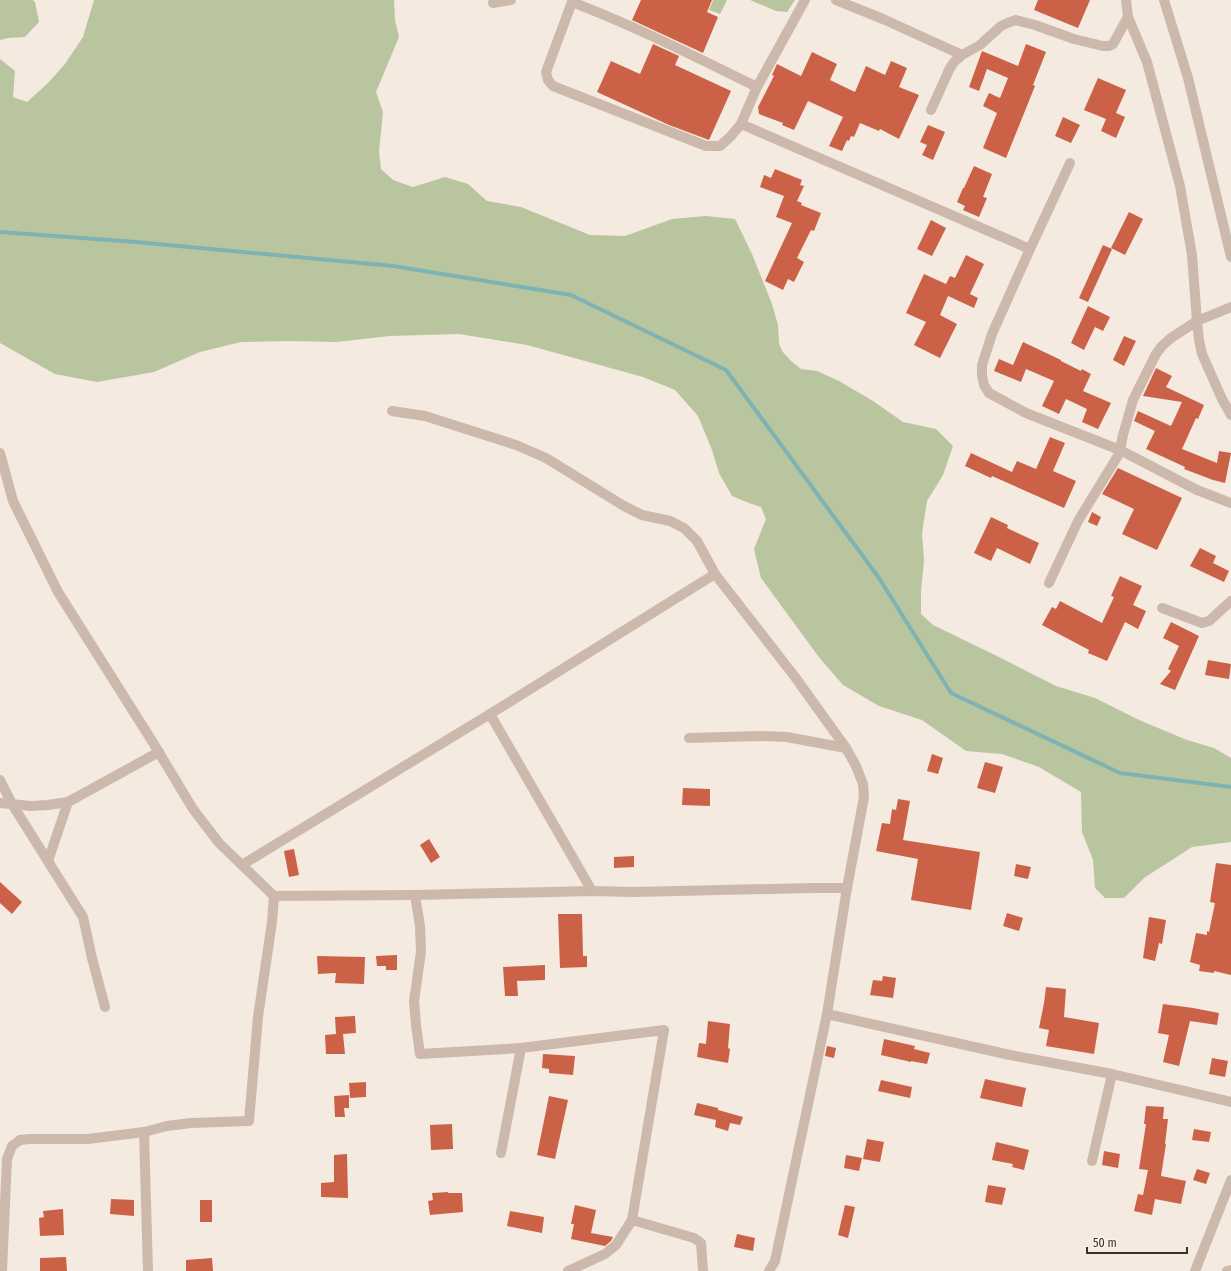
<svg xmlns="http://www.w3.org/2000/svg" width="1231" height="1271" viewBox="0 0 1231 1271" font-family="'Fira Sans Condensed',sans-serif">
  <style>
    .green { fill: #b9c59f }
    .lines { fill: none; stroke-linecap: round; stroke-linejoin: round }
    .stream { stroke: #7db3b3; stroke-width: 4 }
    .building { fill: #cb6247 }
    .minor { stroke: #cdb9ab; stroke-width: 10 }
  </style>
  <rect width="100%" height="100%" fill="#f4eae0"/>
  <g class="green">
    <path d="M0,0H33L35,2L39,22L25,37L8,38L0,40Z"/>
    <path d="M94,0H394L395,20L399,37L376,92L383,112L379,151L381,169L393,180L413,187L445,177L468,184L487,201L521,207L590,235L625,236L672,219L706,216L735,219L752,254L772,304L778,325L779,343L782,351L791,361L801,369L817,371L839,381L873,401L903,422L936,429L953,446L943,475L927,501L922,533L924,560L921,591V614L933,625L999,657L1056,686L1095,698L1139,720L1187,740L1214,748L1231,758V842L1192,847L1144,878L1124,898H1105L1095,888L1093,860L1082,832L1081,792L1039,767L1002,754L966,751L922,720L879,706L843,685L818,656L761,578L754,549L766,519L761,507L749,503L732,496L719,473L712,450L698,416L675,390L643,377L527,345L459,334L390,336L336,342L289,341L241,342L200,352L154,372L97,382L55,374L0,343V59L15,71L13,97L27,102L48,83L65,64L83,37Z"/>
    <path d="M713,0H727L720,14L709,10Z"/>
    <path d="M750,0H795L787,12L776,11Z"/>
  </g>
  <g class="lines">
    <path class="stream" d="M0,232L136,242L393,266L571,295L726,370L879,578L951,693L1120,773L1231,787"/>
  </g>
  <g class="building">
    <path d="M641,0H712L707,12L718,17L703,53L632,20Z"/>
    <path d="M1038,0H1090L1078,28L1034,10Z"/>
    <path d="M653,44L679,56L675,65L731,91L709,140L669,125L597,92L611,61L640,74Z"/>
    <path d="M1026,44L1046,52L1033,85L1035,86L1006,158L983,148L997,113L983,106L989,93L1000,98L1008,78L987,69L979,91L969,87L982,51L1018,66Z"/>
    <path d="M812,52L837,64L830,80L855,92L866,66L885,75L891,61L907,68L899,87L919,95L899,139L880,129L879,131L860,123L854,137L851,136L849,141L847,140L842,151L829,146L843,117L808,101L794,130L782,125L783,123L759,114L758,107L774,76L772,75L777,64L801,76Z"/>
    <path d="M1098,78L1126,90L1116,113L1125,117L1116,138L1101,131L1106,119L1084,110Z"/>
    <path d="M1063,117L1080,125L1071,143L1055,136Z"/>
    <path d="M928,125L945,132L933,160L922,155L927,145L920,142Z"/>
    <path d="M974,166L992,174L983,197L987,198L979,217L963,210L965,206L957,202L963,188H964Z"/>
    <path d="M775,169L802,180L800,185L804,186L797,201L802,203L801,205L821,213L814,231L811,230L797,258L804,262L794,282L788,279L783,290L765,281L792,223L776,217L784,196L760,187L764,175L771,178Z"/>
    <path d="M1129,212L1143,219L1125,255L1111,248Z"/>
    <path d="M931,220L946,228L932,256L917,249Z"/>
    <path d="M1103,245L1112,249L1088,302L1079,298Z"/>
    <path d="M966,255L984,264L970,294L978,298L974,308L948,296L940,315L957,324L940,358L914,345L926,322L906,313L924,274L946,284L950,276L955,278Z"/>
    <path d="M1088,306L1110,317L1103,331L1095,327L1084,350L1071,343Z"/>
    <path d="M1124,336L1136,341L1124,366L1113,360Z"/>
    <path d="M1023,342L1061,360V361L1081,371L1082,369L1091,374L1083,391L1111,403L1098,429L1082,422L1087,409L1066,399L1059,414L1042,406L1054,381L1026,369L1021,382L994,371L999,359L1013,365Z"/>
    <path d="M1156,368L1172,376L1166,387L1204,405L1198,419L1196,418L1182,449L1217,463L1219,451L1231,453L1225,483L1213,480L1184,469L1185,467L1146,449L1155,431L1134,421L1138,411L1171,426L1182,402L1143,396Z"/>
    <path d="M1050,437L1065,443L1053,471L1076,481L1064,508L992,476L991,478L965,466L971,453L1012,472L1017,461L1036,469Z"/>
    <path d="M1118,468L1182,498L1157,550L1122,534L1134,509L1102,494Z"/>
    <path d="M1092,512L1101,517L1097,526L1088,522Z"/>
    <path d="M991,517L1008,525L1007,528L1039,543L1030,564L997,548L991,561L974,553Z"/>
    <path d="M1200,548L1216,556L1213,563L1229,571L1224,582L1190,566Z"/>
    <path d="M1120,576L1142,586L1133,605L1146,611L1138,629L1125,622L1107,661L1088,653L1089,650L1042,625L1052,607L1056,609L1060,601L1102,623L1114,597L1111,596Z"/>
    <path d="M1171,622L1199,636L1175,690L1160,684L1171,671L1168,669L1179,646L1163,638Z"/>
    <path d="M1208,660L1231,664L1229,679L1205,675Z"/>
    <path d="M932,754L943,758L938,774L927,771Z"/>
    <path d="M985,762L1003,767L995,793L977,788Z"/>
    <path d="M683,788L710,789V806L682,805Z"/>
    <path d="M898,799L910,801L903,840L980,852L971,910L911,900L918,859L876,851L882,823L890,824L892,809L896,810Z"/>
    <path d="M429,839L440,857L431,863L420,845Z"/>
    <path d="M294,849L299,875L289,877L284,851Z"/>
    <path d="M634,856V867L614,868V857Z"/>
    <path d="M1216,863L1231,865V975L1214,971V973L1199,971L1200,965L1190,962L1196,933L1207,935V931L1209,932L1215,903L1210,902Z"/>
    <path d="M1016,864L1031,867L1028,879L1014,876Z"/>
    <path d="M0,882L22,902L12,914L0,903Z"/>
    <path d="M1007,913L1023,918L1019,931L1003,926Z"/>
    <path d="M558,914H582L583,956H587V967L560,968Z"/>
    <path d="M1149,917L1166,920L1162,944L1159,943L1155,961L1143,958Z"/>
    <path d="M397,955V970H386V966H377L376,956Z"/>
    <path d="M317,956L365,957L364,984L335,983L336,973L318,974Z"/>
    <path d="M545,965V980L517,981L518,996H505L503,967Z"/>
    <path d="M883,976L896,978L893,998L870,995L873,980L882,981Z"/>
    <path d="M1046,987L1066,989L1064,1017L1099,1023L1094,1054L1046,1046L1049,1030L1039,1028L1044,1003Z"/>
    <path d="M1163,1004L1193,1008L1219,1013L1217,1025L1190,1021L1179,1066L1163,1062L1169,1035L1158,1033Z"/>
    <path d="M355,1016L356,1033L343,1034L345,1054H326L325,1035L336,1034L335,1017Z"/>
    <path d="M708,1021L730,1024L728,1048L730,1049L728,1063L697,1057L699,1043L706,1044Z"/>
    <path d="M884,1039L915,1046L914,1049L930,1053L927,1064L911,1061V1062L881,1055Z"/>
    <path d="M827,1046L836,1048L834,1058L825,1056Z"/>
    <path d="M543,1054L575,1056L573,1075L549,1073V1069L542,1068Z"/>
    <path d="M1212,1058L1228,1061L1225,1077L1209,1074Z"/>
    <path d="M985,1079L1026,1088L1022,1107L980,1098Z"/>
    <path d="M881,1080L912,1087L910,1098L878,1091Z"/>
    <path d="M366,1082V1097L350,1098L349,1083Z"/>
    <path d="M349,1095V1108H344L345,1117H335L334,1096Z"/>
    <path d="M549,1096L568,1100L555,1159L537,1155Z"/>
    <path d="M697,1103L718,1108V1110L743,1117L740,1125L730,1123L728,1131L715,1127L716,1120L694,1115Z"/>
    <path d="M1146,1106L1164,1107L1163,1119H1168L1165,1144H1166L1161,1176L1186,1181L1181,1204L1155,1199L1152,1215L1134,1211L1138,1194L1143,1195L1148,1170L1139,1169L1146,1124H1144Z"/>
    <path d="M452,1124L453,1149L431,1150L430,1125Z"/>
    <path d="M1194,1129L1211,1132L1209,1142L1192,1140Z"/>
    <path d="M867,1139L884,1142L880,1162L863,1159Z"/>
    <path d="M996,1142L1029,1150L1024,1170L1012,1167L1013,1164L992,1160Z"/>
    <path d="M1104,1151L1120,1154L1118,1168L1102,1165Z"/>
    <path d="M347,1154L348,1198L321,1197V1183L334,1182V1155Z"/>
    <path d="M846,1155L862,1158L859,1171L844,1168Z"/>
    <path d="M1197,1169L1210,1173L1206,1184L1193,1180Z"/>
    <path d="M988,1185L1006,1188L1002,1205L985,1202Z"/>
    <path d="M448,1192V1193H462L463,1212L430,1215L428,1201L433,1200L432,1193Z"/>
    <path d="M111,1199L134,1200V1216L110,1214Z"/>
    <rect x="200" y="1200" width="12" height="22"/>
    <path d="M575,1205L596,1210L591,1233L613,1237L611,1241L605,1246L571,1239L574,1224H571Z"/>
    <path d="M845,1205L855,1207L848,1238L838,1235Z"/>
    <path d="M63,1209L64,1235L40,1236L39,1218L44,1217L43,1211Z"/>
    <path d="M510,1211L544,1217L542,1233L507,1226Z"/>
    <path d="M737,1234L755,1238L753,1251L734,1247Z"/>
    <path d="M66,1257L67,1271H40V1258Z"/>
    <path d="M212,1258L213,1271H186V1260Z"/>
  </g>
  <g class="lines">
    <g class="minor">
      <path d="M836,0L883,19L962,55"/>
      <path d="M1126,0L1128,17L1147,62L1180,186L1192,255L1197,321L1199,340L1202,354L1222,399L1231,415"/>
      <path d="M1164,0L1188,78L1231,257"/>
      <path d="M493,3L511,0"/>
      <path d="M757,87C696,57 635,26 572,2L546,72L548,80L553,86L706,146H720L730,137L741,124L757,87L805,0"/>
      <path d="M931,110L949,70L954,62L962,55L980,45L1001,26L1010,22L1016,20L1035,25L1074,39L1103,46H1109L1113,44L1128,17"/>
      <path d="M741,124L1030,249"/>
      <path d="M1231,307L1197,321L1171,338L1162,346L1156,354L1133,400L1123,435L1120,450L1197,490L1231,503"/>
      <path d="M392,411L425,416L516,445L546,458L624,506L642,515L670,521L684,528L697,541L715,574L795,677L846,748L856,766L863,784L864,797L847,888L827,1014L775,1261L769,1271"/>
      <path d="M0,453L13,501L58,592L152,741L193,809L219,843L274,896L415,895L592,891L634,892L813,888H847"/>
      <path d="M1049,583L1078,521L1119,454L1120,450L1026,413L989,393L984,385L982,376V365L992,334L1030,249L1070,163"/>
      <path d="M1162,608L1202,623L1209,621L1231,601"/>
      <path d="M490,714L592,891"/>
      <path d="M689,738L760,736L787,737L846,748"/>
      <path d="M0,780L12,804L83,917L92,958L105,1007"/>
      <path d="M0,803L31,806L48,805L68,802L159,752"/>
      <path d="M48,861L68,802"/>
      <path d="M242,865L490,714L715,574"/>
      <path d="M415,895L420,926L421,952L414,1001L416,1025L420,1054L521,1048L664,1030L632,1220L616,1245L605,1254L568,1271"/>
      <path d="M827,1014L1010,1055L1112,1074L1231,1102"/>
      <path d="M144,1132L148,1271"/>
      <path d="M501,1153L521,1048"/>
      <path d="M1092,1161L1112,1074"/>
      <path d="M632,1220L694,1238L701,1243L703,1271"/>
      <path d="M2,1271L7,1159L12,1146L20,1140L30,1139H88L144,1132L167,1126L191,1123L249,1121L258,1017L272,922L274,896"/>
      <path d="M1195,1271L1231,1180"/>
      <path d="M1227,1271L1231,1270"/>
    </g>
  </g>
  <path d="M1087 1247v6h100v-6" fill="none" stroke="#3b2f2a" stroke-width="2"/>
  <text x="1093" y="1247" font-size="12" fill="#3b2f2a" stroke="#fbf4ed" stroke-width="3" paint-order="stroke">50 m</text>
</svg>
